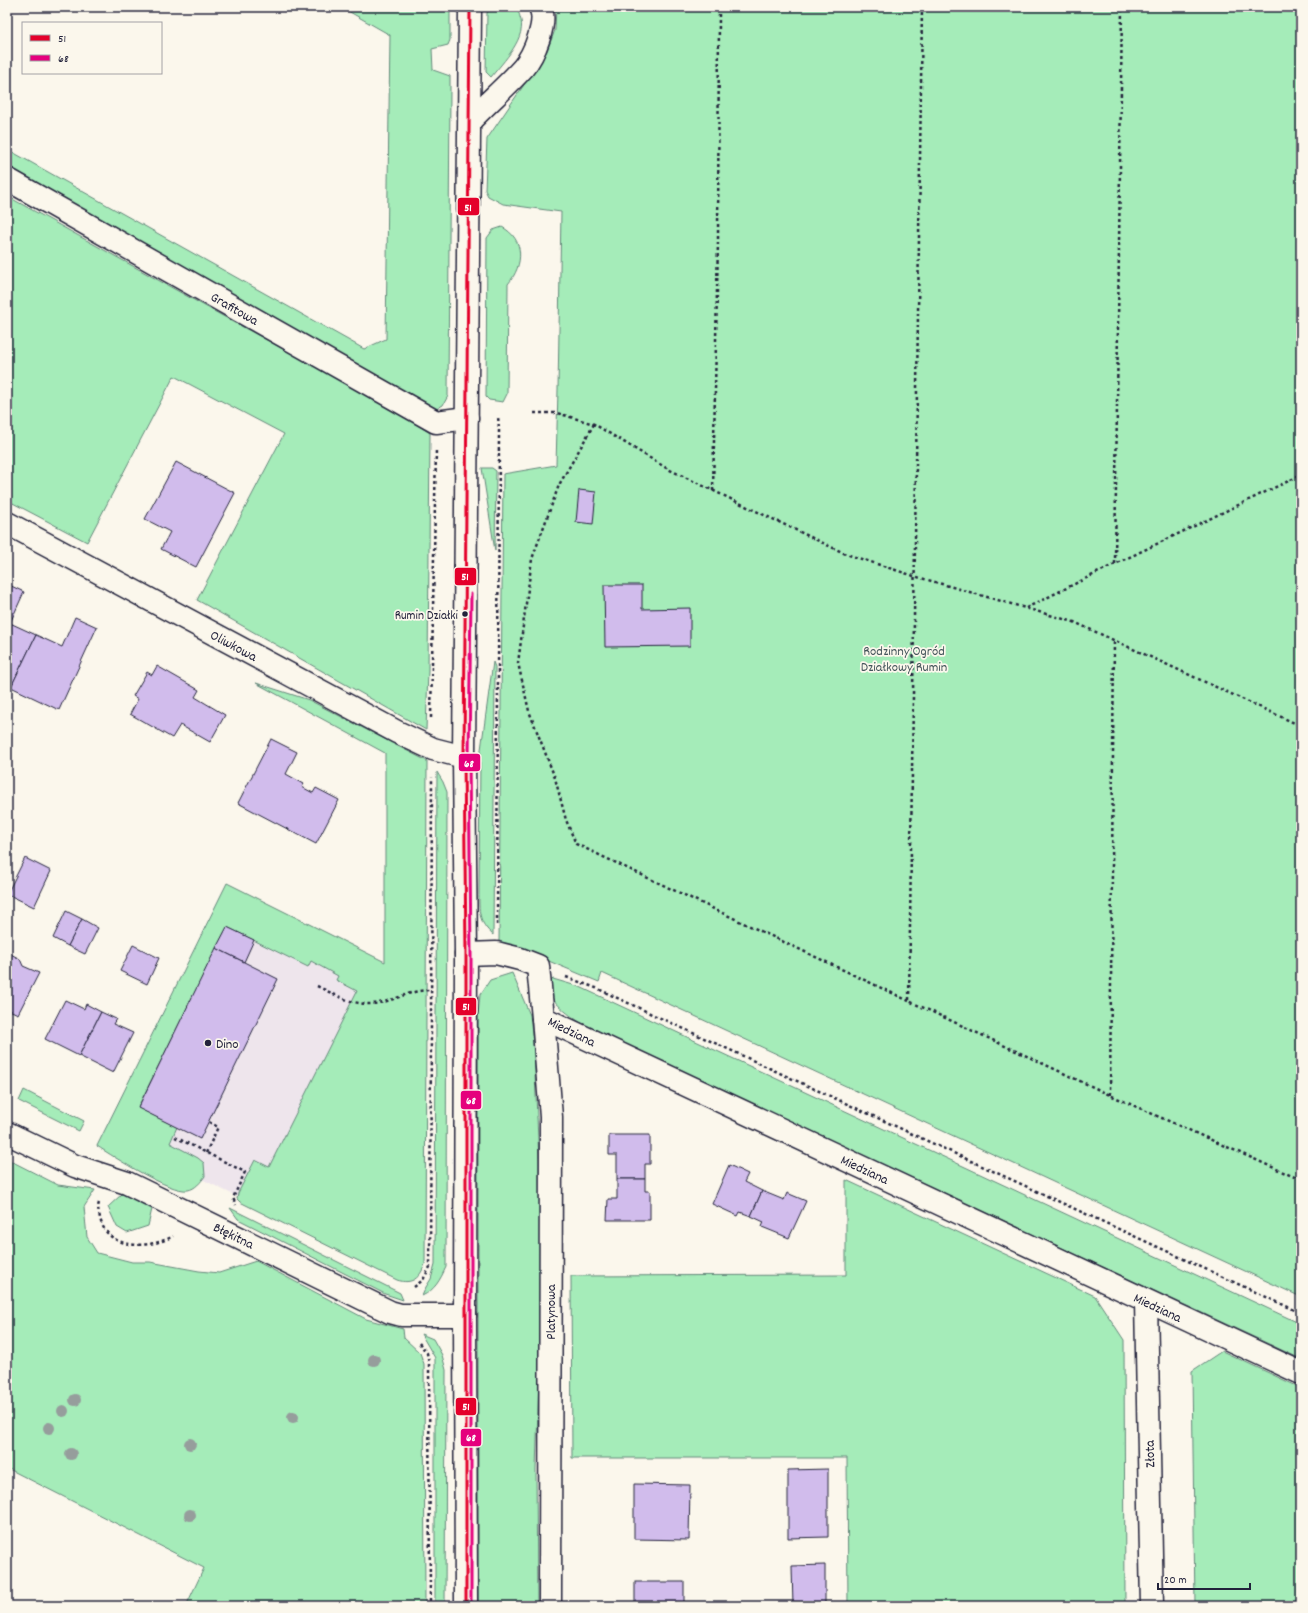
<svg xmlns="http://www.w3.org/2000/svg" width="1308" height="1613" viewBox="0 0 1308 1613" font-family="Dekko,sans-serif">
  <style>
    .built { fill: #eee5ec }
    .green { fill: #a5ecb9; stroke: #64877a }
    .building { fill: #d1bcec; stroke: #22223b }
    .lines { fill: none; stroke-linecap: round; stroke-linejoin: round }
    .minor-casing { stroke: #22223b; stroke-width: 25 }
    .path { stroke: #22223b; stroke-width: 2.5; stroke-dasharray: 3 3; stroke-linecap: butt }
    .minor { stroke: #fbf7ec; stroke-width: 22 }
    .bus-1-casing { stroke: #fbf7ec; stroke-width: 6 }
    .bus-2-casing { stroke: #fbf7ec; stroke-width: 6 }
    .bus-1 { stroke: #e4002b; stroke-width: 3 }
    .bus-2 { stroke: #e5007d; stroke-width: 3 }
    .tree { fill: #969d9c }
    .bus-dot { fill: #22223b; stroke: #fbf7ec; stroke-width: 1.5 }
    .labels { text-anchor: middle; stroke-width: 3.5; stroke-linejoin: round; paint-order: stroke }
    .bus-label { font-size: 13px; fill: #22223b; stroke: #fbf7ec; text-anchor: end }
    .street-label { font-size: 14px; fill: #22223b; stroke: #fbf7ec }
    .park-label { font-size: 14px; fill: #43545a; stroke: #fbf7ec }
    .poi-label { font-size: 14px; fill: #22223b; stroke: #fbf7ec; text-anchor: start }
    .line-badge { stroke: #fbf7ec; stroke-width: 1.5 }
    .badge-label { font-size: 11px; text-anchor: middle; font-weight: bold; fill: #fff }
  </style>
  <rect width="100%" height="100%" fill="#fbf7ec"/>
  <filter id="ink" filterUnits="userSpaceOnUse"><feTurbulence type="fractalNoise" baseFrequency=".025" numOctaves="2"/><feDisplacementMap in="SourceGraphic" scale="8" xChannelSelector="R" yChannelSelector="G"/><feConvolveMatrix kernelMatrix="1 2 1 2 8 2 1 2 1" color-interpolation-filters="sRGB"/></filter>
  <g filter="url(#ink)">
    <path class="built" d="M227,883L385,962L397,1276L105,1131Z"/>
    <g class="green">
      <path d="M341,7H450V40L448,45L432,49L433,70L450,76V88L448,396L443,405L435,410L428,404L7,170V149L364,349L386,339L390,35Z"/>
      <path d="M490,7C497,7 507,5 512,7C517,9 519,12 520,17C528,37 503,62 491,77L486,72L487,13L488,9Z"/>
      <path d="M556,7H1301V1297L602,973L599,982L527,952L499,942L503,474L556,465L558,390L561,212L503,204L488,196L485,190L487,139L547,51L555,30Z"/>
      <path d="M7,196L221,315L388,406L430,433L428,670L426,730L197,600L284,434L174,376L87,542L7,500Z"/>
      <path d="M502,227C525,239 524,265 508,284L507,394L503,402L489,400L486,397L487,238L493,230Z"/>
      <path d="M482,468H492L496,471L495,551Z"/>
      <path d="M493,662L495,667L493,935C478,922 479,911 479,892L480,757Z"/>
      <path d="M256,683L309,700L427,761L425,1264C420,1278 412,1285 397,1280L240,1202L237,1199L238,1193L255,1160L269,1167L357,991L336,980L338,976L311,961L308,967L227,927L138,1107L177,1127L170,1143L198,1158L204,1163L205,1176C201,1182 195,1189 188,1190C170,1193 114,1157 97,1146L227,883L385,962V753Z"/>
      <path d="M437,772L443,782L447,792L446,1267C440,1280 435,1290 422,1296L426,1287L431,1279L435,1265Z"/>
      <path d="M512,973L530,1015L534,1052L539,1161L541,1311L536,1470L537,1606H478V1015L480,995L490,980Z"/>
      <path d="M553,979L580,987L1301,1324V1359L591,1029C579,1022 554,1006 550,993C549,990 549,986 549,983Z"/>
      <path d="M24,1090L84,1121L79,1131L19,1101Z"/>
      <path d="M7,1159L58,1185L95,1190L84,1207L87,1237L97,1253L132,1262H150L199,1271L219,1273L256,1261L366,1319L403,1329L404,1338L420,1353L424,1364L425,1606H222L219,1604L218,1606H186L204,1568L7,1468Z"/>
      <path d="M846,1180L1095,1296L1124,1340L1125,1606H848L847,1458H572L571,1276L846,1275Z"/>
      <path d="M122,1194L152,1209L148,1226L127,1233L117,1227L108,1207Z"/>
      <path d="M230,1208L400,1293L403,1300L385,1294L238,1219Z"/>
      <path d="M421,1334L433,1339L442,1355L446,1370L445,1606H435V1358Z"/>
      <path d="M1222,1351L1301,1388V1606H1195L1192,1371Z"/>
    </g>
    <g class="building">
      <path d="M176,462L235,493L196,567L161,549L170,532L145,519Z"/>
      <path d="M579,490L596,492L593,524L576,522Z"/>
      <path d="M7,584L24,592L10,623L36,635L11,687L7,686Z"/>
      <path d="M604,585H642V609L690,608V646L605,647Z"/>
      <path d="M75,617L97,627L59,710L11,687L36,635L62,647Z"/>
      <path d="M157,666L199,690L195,697L225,715L210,742L180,725L172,738L130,714L138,699L133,696L147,672L152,675Z"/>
      <path d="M271,739L297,752L286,774L304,784L302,787L313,793L316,788L339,800L316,844L238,803Z"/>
      <path d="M25,858L51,871L34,907L7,894Z"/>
      <path d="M66,911L82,919L68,946L53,938Z"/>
      <path d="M82,919L98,928L85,954L68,946Z"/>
      <path d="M227,927L254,940L244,962L216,948Z"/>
      <path d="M133,945L159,958L147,984L120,971Z"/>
      <path d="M216,948L278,979L200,1139L138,1108Z"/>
      <path d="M7,952L20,959L23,966L39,973L18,1014L7,1009Z"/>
      <path d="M65,1000L84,1009L86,1004L101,1012L79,1056L45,1039Z"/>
      <path d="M101,1012L116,1019L113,1024L133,1033L113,1073L79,1056Z"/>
      <path d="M609,1135H650V1164H645V1179H617V1155H609Z"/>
      <path d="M729,1165L748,1174L744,1182L762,1191L751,1216L740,1212L738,1216L712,1204Z"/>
      <path d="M617,1179H645V1191H650V1220H607L608,1199H617Z"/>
      <path d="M762,1191L784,1200L787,1193L806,1201L789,1238L762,1227L764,1222L751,1216Z"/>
      <path d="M828,1469V1537L788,1538V1470Z"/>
      <path d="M634,1484L690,1485L689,1540L634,1539Z"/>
      <path d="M825,1565V1606H793L792,1566Z"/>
      <rect x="635" y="1582" width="49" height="24"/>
    </g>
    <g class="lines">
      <g class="minor-casing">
        <g id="minor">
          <path d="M470,121C487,103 507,86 523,68C534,55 548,22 540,7"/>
          <path d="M7,179L436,422L467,418"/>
          <path d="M7,523L397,732L433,749L464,757"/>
          <path d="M466,954L496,953L520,959L538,966L543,1018L1301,1373"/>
          <path d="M543,1018L551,1117L550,1606"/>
          <path d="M7,1133L75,1166L127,1183L390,1312L401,1315H465"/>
          <path d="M1146,1301L1152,1606"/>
          <path d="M466,1606L465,1315L466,954L464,757L470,7"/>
        </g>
      </g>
      <g class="path">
        <path d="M922,7L909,1001L1110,1095L1299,1179"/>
        <path d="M534,413H557L594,424L668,469L846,554L914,576L1074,622L1301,726"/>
        <path d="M594,424L559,485L532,559L518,663L529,711L555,778L566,820L576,844L909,1001"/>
        <path d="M713,491L718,240L719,7"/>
        <path d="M1115,564L1122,7"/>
        <path d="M1026,608L1115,564L1301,475"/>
        <path d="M431,718L436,449"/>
        <path d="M497,925L499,429L498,416"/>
        <path d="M566,977L596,988L654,1015L1301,1313"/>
        <path d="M317,986C338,996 358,1009 383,1002C401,998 411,990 431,990"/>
        <path d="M1110,1095L1114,640"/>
        <path d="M175,1137L245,1172L233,1198L236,1205"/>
        <path d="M206,1153L218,1127L209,1122"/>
        <path d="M1301,1160L1299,1179H1301"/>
        <path d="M99,1203C97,1208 99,1213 100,1218C107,1251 151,1249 173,1236"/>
        <path d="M414,1287L423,1280L430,1267L432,777"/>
        <path d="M419,1343L427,1353L429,1364L430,1606"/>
      </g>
      <use href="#minor" class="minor"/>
      <g class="bus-1-casing">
        <path id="bus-1" d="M466,1606V954L464,757L470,7"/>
      </g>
      <g class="bus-2-casing">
        <path id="bus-2" d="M471,594L469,757L471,954V1606"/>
      </g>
      <use href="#bus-1" class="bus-1"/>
      <use href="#bus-2" class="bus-2"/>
    </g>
    <g class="tree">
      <circle cx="374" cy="1360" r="6"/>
      <circle cx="75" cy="1400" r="6"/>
      <circle cx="63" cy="1411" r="6"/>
      <circle cx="293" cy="1417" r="6"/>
      <circle cx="49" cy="1428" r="6"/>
      <circle cx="190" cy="1444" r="6"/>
      <circle cx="71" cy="1454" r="6"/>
      <circle cx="190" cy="1515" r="6"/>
    </g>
  </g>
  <g class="bus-dot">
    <circle cx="465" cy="614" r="3.5"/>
    <circle cx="208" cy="1043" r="4"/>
  </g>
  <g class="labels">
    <g class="bus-label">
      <text x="458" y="619">Rumin Działki</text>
    </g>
    <g class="street-label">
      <text transform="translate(235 308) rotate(30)" y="5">Grafitowa</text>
      <text transform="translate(234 645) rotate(28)" y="5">Oliwkowa</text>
      <text transform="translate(572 1031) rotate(26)" y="5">Miedziana</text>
      <text transform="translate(865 1169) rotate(25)" y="5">Miedziana</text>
      <text transform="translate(234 1235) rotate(26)" y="5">Błękitna</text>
      <text transform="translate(1158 1307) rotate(25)" y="5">Miedziana</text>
      <text transform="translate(550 1312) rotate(-90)" y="5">Platynowa</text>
      <text transform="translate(1149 1454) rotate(-91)" y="5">Złota</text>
    </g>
    <g class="park-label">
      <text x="904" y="655">Rodzinny Ogród<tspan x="904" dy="16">Działkowy Rumin</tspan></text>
    </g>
    <g class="poi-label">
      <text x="216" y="1048">Dino</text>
    </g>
  </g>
  <g class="line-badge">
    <rect x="457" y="197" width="23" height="19" rx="4" fill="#e4002b"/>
    <rect x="454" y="567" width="23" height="19" rx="4" fill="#e4002b"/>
    <rect x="458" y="753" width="23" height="19" rx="4" fill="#e5007d"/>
    <rect x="455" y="997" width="22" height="19" rx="4" fill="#e4002b"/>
    <rect x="460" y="1090" width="22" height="20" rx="4" fill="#e5007d"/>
    <rect x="455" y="1397" width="22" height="19" rx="4" fill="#e4002b"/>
    <rect x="460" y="1428" width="22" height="19" rx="4" fill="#e5007d"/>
  </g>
  <g class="badge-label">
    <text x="468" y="211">51</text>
    <text x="465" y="580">51</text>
    <text x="469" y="767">68</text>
    <text x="466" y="1010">51</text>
    <text x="471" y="1104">68</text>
    <text x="466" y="1410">51</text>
    <text x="471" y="1441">68</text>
  </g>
  <rect width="1308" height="1613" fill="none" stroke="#fbf7ec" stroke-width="24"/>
  <rect x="12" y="12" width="1284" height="1589" fill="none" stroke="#22223b" stroke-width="1.5" filter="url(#ink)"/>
  <rect x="22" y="22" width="140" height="52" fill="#fbf7ec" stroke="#a4a2a5"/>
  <rect x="30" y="35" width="20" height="6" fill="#e4002b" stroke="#a4a2a5"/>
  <text x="58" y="42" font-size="12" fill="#22223b">51</text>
  <rect x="30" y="55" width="20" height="6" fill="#e5007d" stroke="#a4a2a5"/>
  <text x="58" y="62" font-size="12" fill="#22223b">68</text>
  <path d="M1158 1583v6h92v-6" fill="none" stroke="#22223b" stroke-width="2"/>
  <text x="1164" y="1583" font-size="12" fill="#22223b" stroke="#fbf7ec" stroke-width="3" paint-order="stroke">20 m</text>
</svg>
